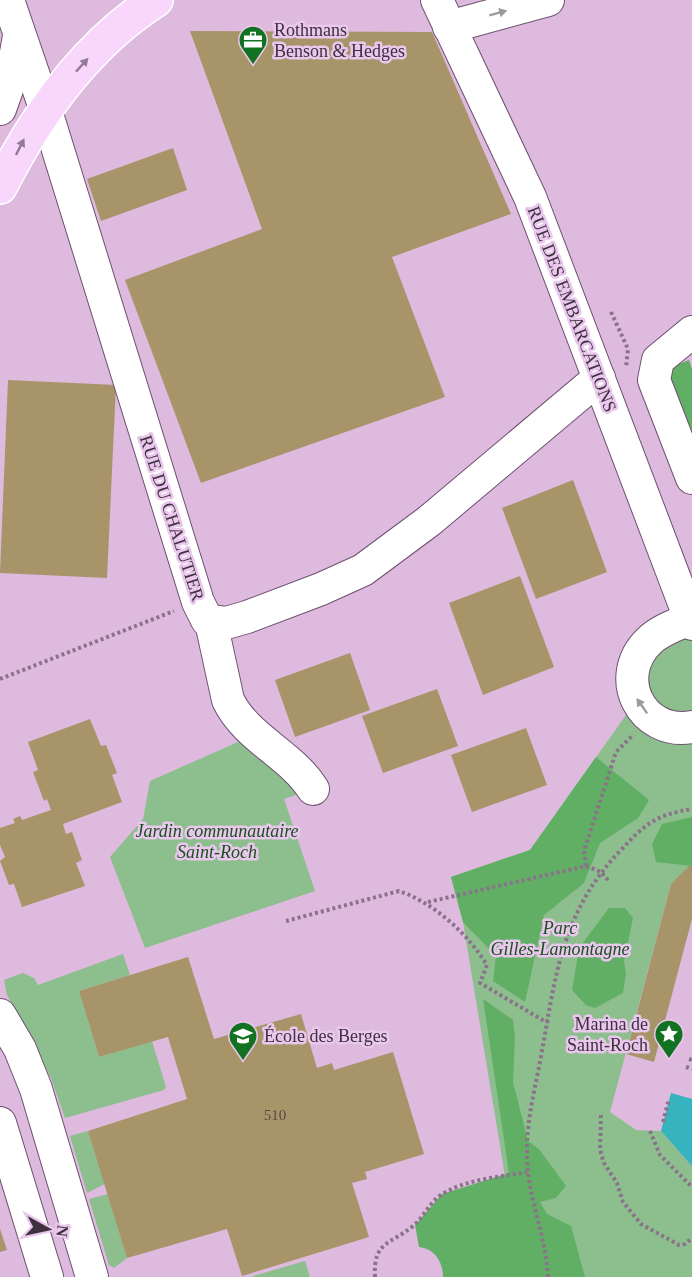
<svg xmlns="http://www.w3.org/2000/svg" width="692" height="1277" viewBox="0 0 692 1277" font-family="'Times New Roman',serif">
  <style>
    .green { fill: #8dbe8d }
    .forest { fill: #61af64 }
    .water { fill: #37b3bf }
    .building { fill: #a89469 }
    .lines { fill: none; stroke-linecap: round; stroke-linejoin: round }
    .minor-casing { stroke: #6e5070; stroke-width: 34 }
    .major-casing { stroke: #fff; stroke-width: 36 }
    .path { stroke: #8a728b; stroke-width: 4; stroke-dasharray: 3 3; stroke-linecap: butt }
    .minor { stroke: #fff; stroke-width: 32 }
    .major { stroke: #f9d6fb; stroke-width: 33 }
    .oneway { fill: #9e989f }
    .oneway2 { fill: #927b94 }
    .labels { text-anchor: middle; stroke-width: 5; stroke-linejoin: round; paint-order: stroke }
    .number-label { font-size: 15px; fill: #584a4a }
    .poi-label { font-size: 18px; fill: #3e313f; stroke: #eac7ec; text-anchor: start }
    .street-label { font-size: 18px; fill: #3e313f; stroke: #eac7ec }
    .park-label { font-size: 18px; font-style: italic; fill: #19501e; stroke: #eac7ec }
  </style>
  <rect width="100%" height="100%" fill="#ddbade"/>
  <g class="green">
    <path d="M692,607V866L671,884L610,1112L636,1130L661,1131L692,1166V1277H527L505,1176L463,922L451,877L530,850L636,701C646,663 667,637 692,607Z"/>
    <path d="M256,734L313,789L284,799L315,891L145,948L110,857L143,819L150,781Z"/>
    <path d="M123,954L130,975L79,991L99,1057L152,1041L166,1087L164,1090L65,1118L51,1078L7,995L4,980L23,973L34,978L38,985Z"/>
    <path d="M88,1131L105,1184L87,1193L70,1136Z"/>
    <path d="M108,1194L127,1258L114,1268L109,1265L89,1199Z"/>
    <path d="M305,1261L310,1277H253V1276Z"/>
  </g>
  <g class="forest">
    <path d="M689,360L692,369V460L660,372Z"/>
    <path d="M596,757L649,800L638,818L600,843L584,883L544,915L525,1002L493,981L496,956L463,922L451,877L530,850Z"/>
    <path d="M692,817V866L656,862L652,844L662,824Z"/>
    <path d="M609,908H625L633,918L624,961L626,974L623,993L595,1008L586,1005L572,990L579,948Z"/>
    <path d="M483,999L513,1020L515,1037L513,1082L528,1141L539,1149L566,1186L556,1198L540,1202L547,1214L571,1226L585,1277H443C443,1262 435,1249 419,1247L415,1225L442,1194L509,1173Z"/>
  </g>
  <path class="water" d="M671,1093L692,1099V1166L661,1131Z"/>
  <g class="building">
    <path d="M190,31L432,32L511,214L392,257L445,397L201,483L125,280L262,229Z"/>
    <path d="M173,148L187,190L101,221L87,179Z"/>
    <path d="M8,380L116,385L107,578L0,573Z"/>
    <path d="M573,480L607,572L536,599L502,508Z"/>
    <path d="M520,576L554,667L483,695L449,603Z"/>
    <path d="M350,653L370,710L295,737L275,680Z"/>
    <path d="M437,689L458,746L383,773L362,716Z"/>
    <path d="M90,719L101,746L106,745L117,773L112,775L122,802L63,824L66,834L72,832L82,860L76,863L85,886L22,907L14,884L9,885L0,861L5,857L0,845V828L15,823L13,819L20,816L22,820L51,810L47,799L44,801L33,772L38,770L28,742Z"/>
    <path d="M526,728L547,785L472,812L451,755Z"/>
    <path d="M689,866H692V919L654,1062L626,1054L671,884Z"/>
    <path d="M188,957L214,1039L301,1014L317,1068L332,1063L334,1070L393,1052L424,1154L365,1172L367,1179L352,1183L369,1237L242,1276L227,1229L127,1258L88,1131L187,1099L168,1037L99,1057L79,991Z"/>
    <path d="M0,1229L7,1250L0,1252Z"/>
  </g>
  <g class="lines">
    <g class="minor-casing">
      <g id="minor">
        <path d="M8,0L46,111L198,602L207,620L226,623L247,617L321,589L363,570L429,521L599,378"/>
        <path d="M437,0L530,197L692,624"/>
        <path d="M449,27L548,0"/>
        <path d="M0,109L12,75L19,36"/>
        <path d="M692,332L658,360L654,380L692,478"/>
        <path d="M690,619C676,625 660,630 649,641C612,677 641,736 692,727"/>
        <path d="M211,622L228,700C246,738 291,754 313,789"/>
        <path d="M0,1015L20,1049L36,1089L92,1277"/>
        <path d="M0,1123L47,1277"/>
      </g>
    </g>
    <g class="major-casing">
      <path id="major" d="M0,187C36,116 87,44 156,0"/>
    </g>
    <g class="path">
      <path d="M611,312L628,349L626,368"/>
      <path d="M0,679L174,611"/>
      <path d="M586,866L584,851L616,752L633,735"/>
      <path d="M428,902L586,866L601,872L608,880"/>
      <path d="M286,921L399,891C434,903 467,933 487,965L480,983L546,1022L550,1020"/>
      <path d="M689,1059L692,1060"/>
      <path d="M686,1067L692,1069"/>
      <path d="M601,1115L600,1150L604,1163L617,1183L623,1202L641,1224L679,1245L685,1244L692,1238"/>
      <path d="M663,1122L669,1099"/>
      <path d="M650,1131L660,1155L692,1187"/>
      <path d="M375,1277C373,1241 390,1245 413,1226C424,1217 429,1203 441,1195C465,1179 501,1177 527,1172"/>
      <path d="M548,1277C546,1236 528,1198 527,1157C526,1126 533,1097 539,1067C555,984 558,916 620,851C645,824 655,815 692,809"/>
    </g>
    <use href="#minor" class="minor"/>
    <use href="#major" class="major"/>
  </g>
  <defs><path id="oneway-solid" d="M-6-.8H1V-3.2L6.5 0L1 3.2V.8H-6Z" transform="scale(1.5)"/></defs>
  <g class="oneway">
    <use href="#oneway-solid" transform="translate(498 13) rotate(-15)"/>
    <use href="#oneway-solid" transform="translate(642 706) rotate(-125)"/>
  </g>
  <g class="oneway2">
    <use href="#oneway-solid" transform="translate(82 65) rotate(-48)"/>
    <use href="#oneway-solid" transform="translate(20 147) rotate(-63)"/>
  </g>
  <defs>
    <g id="office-pin" transform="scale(1.5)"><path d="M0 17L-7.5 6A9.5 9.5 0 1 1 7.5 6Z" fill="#117221" stroke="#eac7ec"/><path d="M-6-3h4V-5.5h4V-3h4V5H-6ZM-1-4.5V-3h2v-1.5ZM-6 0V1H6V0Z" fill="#fff"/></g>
    <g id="sight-pin" transform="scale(1.5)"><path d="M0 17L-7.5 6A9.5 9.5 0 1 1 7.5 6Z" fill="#117221" stroke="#eac7ec"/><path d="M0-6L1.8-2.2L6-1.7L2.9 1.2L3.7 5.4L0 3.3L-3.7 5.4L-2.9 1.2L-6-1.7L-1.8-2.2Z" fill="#fff"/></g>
    <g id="school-pin" transform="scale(1.5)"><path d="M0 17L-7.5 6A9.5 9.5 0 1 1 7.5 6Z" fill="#117221" stroke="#eac7ec"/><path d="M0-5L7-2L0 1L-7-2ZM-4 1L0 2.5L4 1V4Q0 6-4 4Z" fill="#fff"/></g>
  </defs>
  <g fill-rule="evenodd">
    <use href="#office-pin" x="253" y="40"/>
    <use href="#sight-pin" x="669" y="1034"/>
    <use href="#school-pin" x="243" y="1036"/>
  </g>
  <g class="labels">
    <g class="number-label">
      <text x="275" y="1120">510</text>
    </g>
    <g class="poi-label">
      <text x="274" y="36">Rothmans<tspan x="274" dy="21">Benson &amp; Hedges</tspan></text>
      <text x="648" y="1030" text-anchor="end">Marina de<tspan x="648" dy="21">Saint-Roch</tspan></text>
      <text x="264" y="1042">École des Berges</text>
    </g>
    <g class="street-label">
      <text transform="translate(572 309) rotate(69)" y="6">RUE DES EMBARCATIONS</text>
      <text transform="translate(172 518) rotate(72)" y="6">RUE DU CHALUTIER</text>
    </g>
    <g class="park-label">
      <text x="217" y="837">Jardin communautaire<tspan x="217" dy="21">Saint-Roch</tspan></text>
      <text x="560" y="934">Parc<tspan x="560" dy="21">Gilles-Lamontagne</tspan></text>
    </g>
  </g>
  <g transform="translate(48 1229) rotate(98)" stroke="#eac7ec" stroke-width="4.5" paint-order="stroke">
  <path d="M0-4.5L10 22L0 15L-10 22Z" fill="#3e313f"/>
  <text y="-9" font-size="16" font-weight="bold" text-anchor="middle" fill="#3e313f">N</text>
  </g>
</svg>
